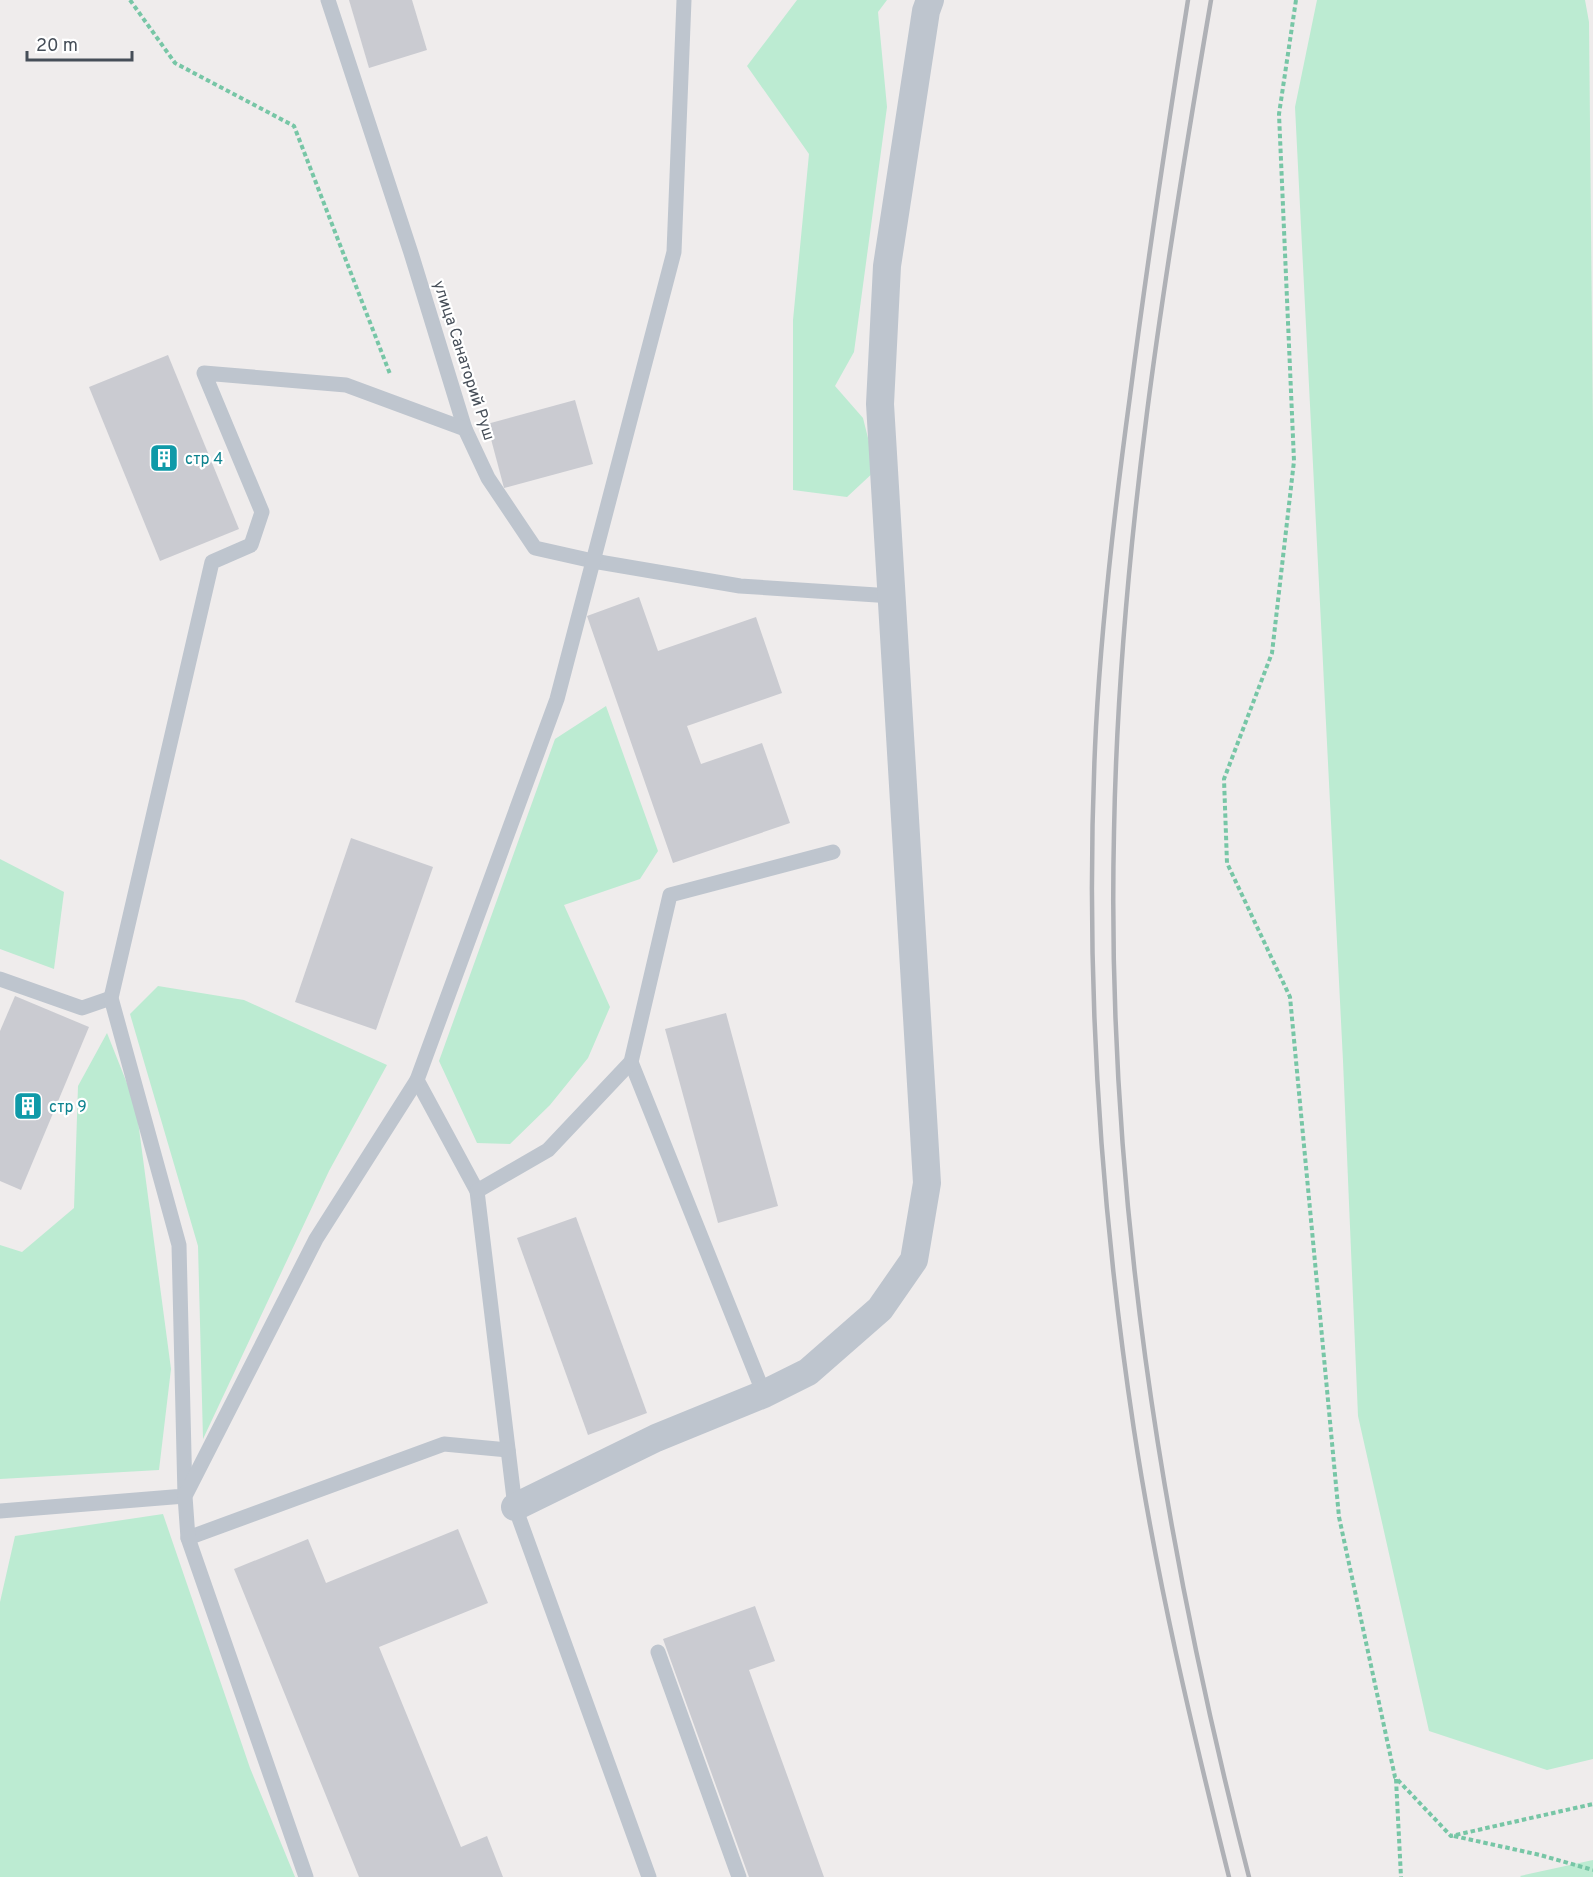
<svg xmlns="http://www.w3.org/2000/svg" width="1593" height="1877" viewBox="0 0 1593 1877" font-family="Overpass,sans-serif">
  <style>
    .green { fill: #bcebd2 }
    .building { fill: #cacbd1 }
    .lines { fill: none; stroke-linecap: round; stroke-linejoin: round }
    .path { stroke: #77c6a6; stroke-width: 4; stroke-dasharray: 4.5 3; stroke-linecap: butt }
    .service { stroke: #bec5ce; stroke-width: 15 }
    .minor { stroke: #bec5ce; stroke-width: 28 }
    .rail { stroke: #afb1b6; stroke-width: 4.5 }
    .labels { text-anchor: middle; stroke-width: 4.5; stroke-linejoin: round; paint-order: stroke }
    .street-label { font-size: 16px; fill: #464e58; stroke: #fff }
    .culture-label { font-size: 16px; fill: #0d838f; stroke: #fff; text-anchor: start }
  </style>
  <rect width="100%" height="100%" fill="#efecec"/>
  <g class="green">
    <path d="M797,0H887L878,12L887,107L854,352L835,386L863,418L876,470L847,497L793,490V320L809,154L747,66Z"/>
    <path d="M1317,0H1585L1589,22L1593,432V1759L1547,1770L1429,1731L1358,1416L1343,1061L1295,107Z"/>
    <path d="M606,706L658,851L640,879L564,905L610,1007L588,1058L550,1105L510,1144L477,1143L439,1061L555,739Z"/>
    <path d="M0,859L64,892L54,969L0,949Z"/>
    <path d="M158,986L244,1000L387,1065L329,1171L203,1439L198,1246L130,1014Z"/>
    <path d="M107,1033L136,1106L171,1369L159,1470L0,1479V1245L22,1252L74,1208L78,1086Z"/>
    <path d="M163,1514L250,1768L295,1877H0V1602L15,1536Z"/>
    <path d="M1593,1860V1877H1521L1520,1876Z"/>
  </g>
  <g class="building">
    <path d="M349,0H412L427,50L369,68Z"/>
    <path d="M168,355L239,529L160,561L89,387Z"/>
    <path d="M575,400L593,464L504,488L487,424Z"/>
    <path d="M639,597L658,651L756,617L782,693L687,726L701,764L762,743L790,823L673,863L587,616Z"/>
    <path d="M351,838L433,867L376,1030L295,1002Z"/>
    <path d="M15,996L89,1027L21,1190L0,1181V1031Z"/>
    <path d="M726,1013L778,1206L718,1223L665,1029Z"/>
    <path d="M576,1217L647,1413L588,1435L517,1238Z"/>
    <path d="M458,1529L488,1603L379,1647L461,1847L487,1836L503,1877H359L234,1569L308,1539L326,1583Z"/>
    <path d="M755,1606L775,1661L749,1670L824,1877H749L663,1639Z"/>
  </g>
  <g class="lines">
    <g class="path">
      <path d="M130,0L175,63L294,126L390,374"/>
      <path d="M1296,0L1279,114L1294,461L1272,653L1224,779L1227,863L1290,997L1339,1517L1395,1777L1451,1836L1593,1804"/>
      <path d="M1396,1779L1401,1877"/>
      <path d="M1454,1836L1540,1855L1593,1870"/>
    </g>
    <g class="service">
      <path d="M328,0L411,253L465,429L488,478L535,548L593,561L740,586L892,596"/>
      <path d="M0,979L82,1008L111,998"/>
      <path d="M631,1062L764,1394"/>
      <path d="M417,1080L477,1191L515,1507L649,1877"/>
      <path d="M477,1191L548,1150L631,1062L670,895L833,852"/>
      <path d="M0,1511L185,1496L179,1245L111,998L212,562L251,545L262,512L204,373L346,385L465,429"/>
      <path d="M188,1538L444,1444L508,1450"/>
      <path d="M658,1652L739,1877"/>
      <path d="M306,1877L188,1538L185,1496L316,1239L417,1080L557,699L674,252L684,0"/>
    </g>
    <path class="minor" d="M515,1507L656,1438L764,1394L808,1372L880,1309L914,1260L927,1183L880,404L887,266L926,11L930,0"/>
    <g class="rail">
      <path d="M1188,0C1167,132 1147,264 1130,396C1115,506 1102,617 1096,727C1084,962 1099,1198 1134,1430C1157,1581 1192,1729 1229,1877"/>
      <path d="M1211,0C1164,275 1119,553 1114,832C1106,1185 1161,1536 1249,1877"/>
    </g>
  </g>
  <defs>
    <g id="building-square" transform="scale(1.5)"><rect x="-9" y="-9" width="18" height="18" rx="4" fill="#0f9aa8" stroke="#fff"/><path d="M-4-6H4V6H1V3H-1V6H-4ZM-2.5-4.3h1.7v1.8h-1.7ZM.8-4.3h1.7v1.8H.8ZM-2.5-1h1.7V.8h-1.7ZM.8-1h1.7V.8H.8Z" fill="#fff"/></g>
  </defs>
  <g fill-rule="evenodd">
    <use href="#building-square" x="164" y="458"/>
    <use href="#building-square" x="28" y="1106"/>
  </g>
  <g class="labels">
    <g class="street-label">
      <text transform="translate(465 360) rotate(72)" y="6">улица Санаторий Руш</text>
    </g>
    <g class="culture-label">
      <text x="185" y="464">стр 4</text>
      <text x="49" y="1112">стр 9</text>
    </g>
  </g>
  <path d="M27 51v9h105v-9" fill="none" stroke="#464e58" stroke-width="3"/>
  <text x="36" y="51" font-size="18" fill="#464e58" stroke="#ffffff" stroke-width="4.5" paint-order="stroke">20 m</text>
</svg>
